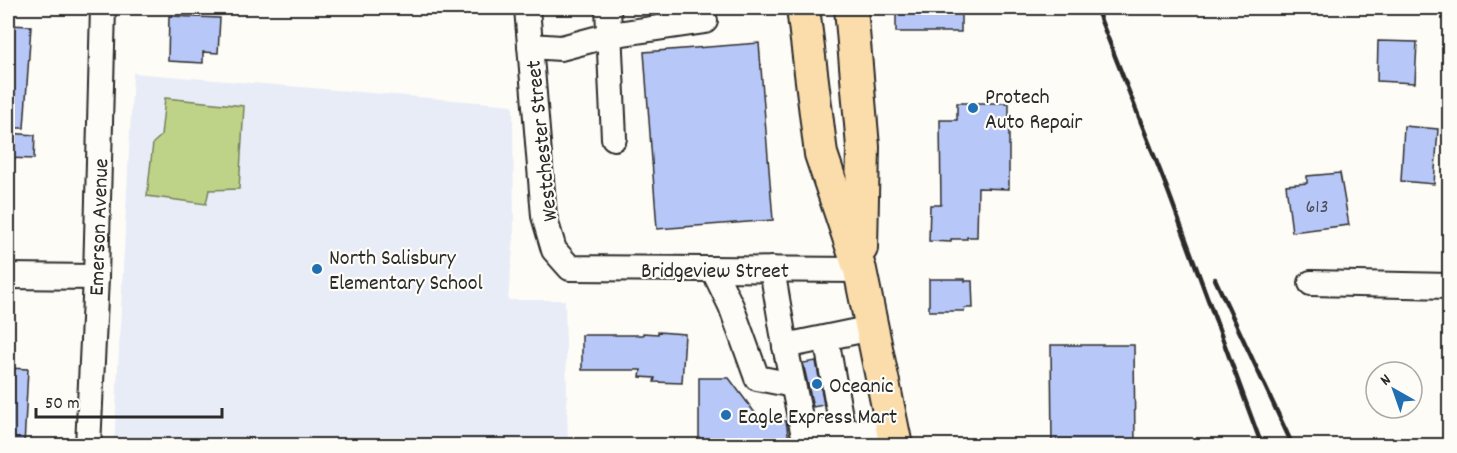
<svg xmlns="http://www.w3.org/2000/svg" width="1457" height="453" viewBox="0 0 1457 453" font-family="Dekko,sans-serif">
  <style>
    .built { fill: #e8ecf7 }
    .green { fill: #bfd388; stroke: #757f5a; stroke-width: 1.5 }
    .building { fill: #b7c7f7; stroke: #2b2b2b; stroke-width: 1.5 }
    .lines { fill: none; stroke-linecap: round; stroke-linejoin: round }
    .minor-casing { stroke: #2b2b2b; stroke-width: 28 }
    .major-casing { stroke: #2b2b2b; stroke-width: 36 }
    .minor { stroke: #fdfcf7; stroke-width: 24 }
    .major { stroke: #fbddab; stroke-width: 32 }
    .rail { stroke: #2b2b2b; stroke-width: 4.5 }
    .poi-dot { fill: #1f6fb2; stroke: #fdfcf7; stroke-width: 2 }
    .labels { text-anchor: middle; stroke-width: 4.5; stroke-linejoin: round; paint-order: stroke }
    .number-label { font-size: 20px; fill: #4e525e }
    .poi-label { font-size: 22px; fill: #2b2b2b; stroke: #fdfcf7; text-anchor: start }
    .street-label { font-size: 22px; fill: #2b2b2b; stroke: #fdfcf7 }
  </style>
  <rect width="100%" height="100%" fill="#fdfcf7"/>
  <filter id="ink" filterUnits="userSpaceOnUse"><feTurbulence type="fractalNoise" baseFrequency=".0167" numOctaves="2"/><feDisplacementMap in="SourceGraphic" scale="12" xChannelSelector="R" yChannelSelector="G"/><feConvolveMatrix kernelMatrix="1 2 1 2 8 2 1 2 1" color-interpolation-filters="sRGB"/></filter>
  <g filter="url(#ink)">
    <path class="built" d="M133,73L513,105L514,239L508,300H565L568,445L114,446Z"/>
    <path class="green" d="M165,98L244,106L239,189L209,190L206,204L147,196L153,143L161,136Z"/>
    <g class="building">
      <rect x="896" y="8" width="65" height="24"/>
      <path d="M169,16L220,18L218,53L203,52V63L168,61Z"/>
      <path d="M8,25L31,26L24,128H8Z"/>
      <path d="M1378,41L1417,42L1415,83L1377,81Z"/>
      <path d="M759,43L773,220L657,229L644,52Z"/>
      <path d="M957,103H1009V189L978,188L977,237H967V239H951V242L929,241L930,205H941L940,120H957Z"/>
      <path d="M1404,126L1438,129L1434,184L1401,181Z"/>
      <path d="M8,133L35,135L34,159L8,158Z"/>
      <path d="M1340,173L1349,225L1292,232L1286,185L1307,183V176Z"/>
      <path d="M929,279H965V281H972L973,308H965L964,311H929Z"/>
      <path d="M658,332L685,334L682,383L654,382L655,378L640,377L641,370H582V335H643V333L658,334Z"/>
      <path d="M1051,345H1134L1135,446H1052Z"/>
      <path d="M816,361L824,405L813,407L803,363Z"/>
      <path d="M8,368L28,369L24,446H8Z"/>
      <path d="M699,378H729L761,421H786L790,446H699Z"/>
    </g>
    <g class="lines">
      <g class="minor-casing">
        <g id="minor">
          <path d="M527,8L544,216L554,250L570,268L860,270"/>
          <path d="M608,8L614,138"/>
          <path d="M530,46L561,48L610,35L705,21"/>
          <path d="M713,269L731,306L757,378L793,385"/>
          <path d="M772,269L785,346"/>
          <path d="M8,276L96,277"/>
          <path d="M1311,283L1450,286"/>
          <path d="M872,328L785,346L803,431L843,433L878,430"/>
          <path d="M826,338L843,433"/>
          <path d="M88,446L96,277L103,8"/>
        </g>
      </g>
      <g class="major-casing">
        <g id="major">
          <path d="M803,8L821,154L860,270L896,446"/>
          <path d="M851,8L863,147L861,248"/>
        </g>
      </g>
      <use href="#minor" class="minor"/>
      <use href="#major" class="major"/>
      <g class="rail">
        <path d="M1096,8L1168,191L1262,446"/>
        <path d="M1215,279L1293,446"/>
      </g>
    </g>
  </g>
  <g class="poi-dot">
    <circle cx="973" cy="108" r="6"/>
    <circle cx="317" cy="269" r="6"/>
    <circle cx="817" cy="384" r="6"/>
    <circle cx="726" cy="415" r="6"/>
  </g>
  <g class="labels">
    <g class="number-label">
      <text x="1317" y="212">613</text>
    </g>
    <g class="poi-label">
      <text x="985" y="103">Protech<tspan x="985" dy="25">Auto Repair</tspan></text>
      <text x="329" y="264">North Salisbury<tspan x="329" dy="25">Elementary School</tspan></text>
      <text x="829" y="392">Oceanic</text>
      <text x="738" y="423">Eagle Express Mart</text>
    </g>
    <g class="street-label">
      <text transform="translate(540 141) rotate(-96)" y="8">Westchester Street</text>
      <text transform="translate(97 227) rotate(-88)" y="8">Emerson Avenue</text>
      <text x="715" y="277">Bridgeview Street</text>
    </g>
  </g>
  <rect width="1457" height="453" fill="none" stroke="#fdfcf7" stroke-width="30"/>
  <rect x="15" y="15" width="1427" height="423" fill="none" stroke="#2b2b2b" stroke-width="2" filter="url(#ink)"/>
  <g transform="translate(1394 390) rotate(320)"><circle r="28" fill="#fdfcf7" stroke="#a9a8a5" stroke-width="1.5"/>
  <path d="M0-4.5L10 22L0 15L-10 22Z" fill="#1f6fb2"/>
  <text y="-9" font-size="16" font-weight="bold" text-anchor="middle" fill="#2b2b2b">N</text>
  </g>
  <path d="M36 408v9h186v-9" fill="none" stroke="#2b2b2b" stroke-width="3"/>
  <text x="45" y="408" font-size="18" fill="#2b2b2b" stroke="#fdfcf7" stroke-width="4.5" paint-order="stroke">50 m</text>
</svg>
